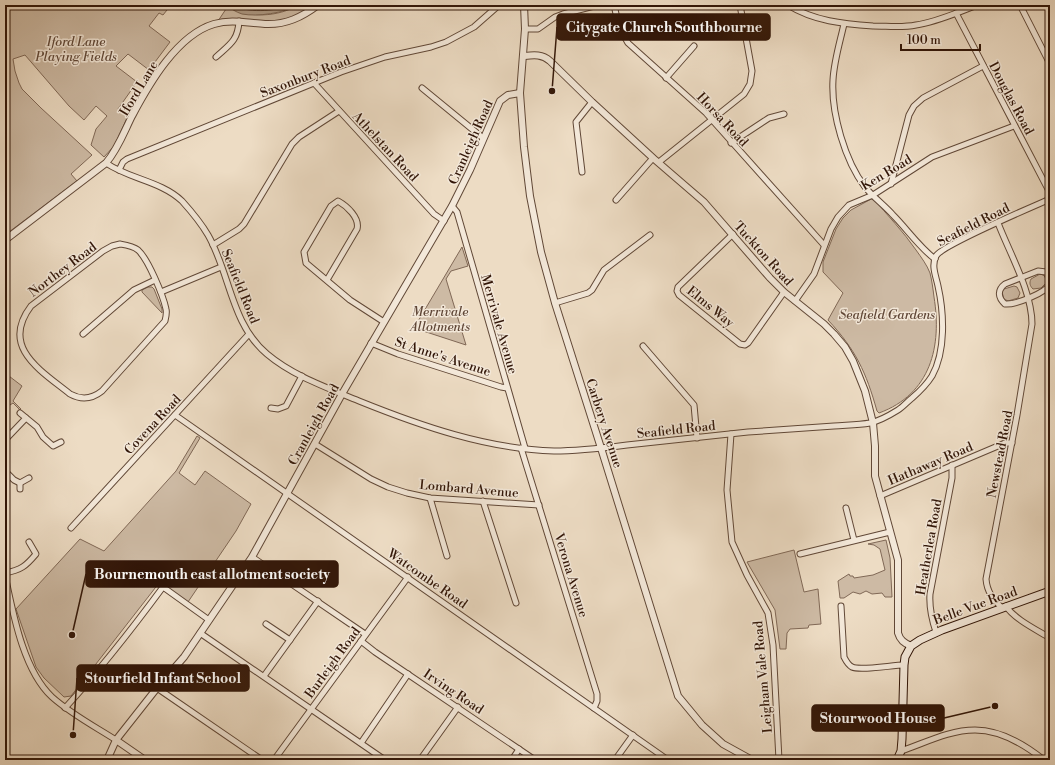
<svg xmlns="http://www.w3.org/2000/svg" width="1055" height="765" viewBox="0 0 1055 765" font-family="'Libre Bodoni',serif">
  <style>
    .green { fill: #cdbaa4; stroke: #806856 }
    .water { fill: #ad9984; stroke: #7c6552 }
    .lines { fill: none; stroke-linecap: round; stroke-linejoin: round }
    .shore { stroke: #705846; stroke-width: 1 }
    .minor-casing { stroke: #614837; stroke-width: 7 }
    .tertiary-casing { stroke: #614837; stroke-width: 8 }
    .secondary-casing { stroke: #321608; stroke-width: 9 }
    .minor { stroke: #f3e8d9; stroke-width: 5 }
    .tertiary { stroke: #f3e8d9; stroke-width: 6 }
    .secondary { stroke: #f3e8d9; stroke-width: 7 }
    .labels { text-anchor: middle; stroke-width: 3; stroke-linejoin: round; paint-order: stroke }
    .park-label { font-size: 13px; font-style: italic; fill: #604737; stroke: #f3e8d9 }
    .street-label { font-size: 13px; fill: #321608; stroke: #f3e8d9 }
    .leader { fill: none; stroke: #321608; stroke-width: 1.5 }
    .callout-dot { fill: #321608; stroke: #f3e8d9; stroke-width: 1.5 }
    .callout { fill: #321608; stroke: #321608; stroke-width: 1.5 }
    .callout-label { font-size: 14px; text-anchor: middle; font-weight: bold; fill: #fff }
  </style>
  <rect width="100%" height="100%" fill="#eddcc4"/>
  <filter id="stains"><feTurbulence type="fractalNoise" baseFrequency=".005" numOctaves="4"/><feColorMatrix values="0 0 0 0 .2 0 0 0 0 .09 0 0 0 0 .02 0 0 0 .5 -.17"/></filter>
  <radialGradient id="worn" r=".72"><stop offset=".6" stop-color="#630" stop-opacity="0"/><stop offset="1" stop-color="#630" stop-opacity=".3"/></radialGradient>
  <g class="green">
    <path d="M5,5H171L163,15L159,13L149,26L170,42L149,70L128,54L116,66L137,82L118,109L128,116L114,146L104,157L91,145L96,129L107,116L96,106L84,120L69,106L25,55L13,59L15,71L19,83L22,89L41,108L92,155L71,174L77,181L5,235Z"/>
    <path d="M298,5H318L286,22L216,24L228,6C247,19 279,17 298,5Z"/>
    <path d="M873,198C887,215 903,231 916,250C921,257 927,265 930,273C932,281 933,289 934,297C942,346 931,394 879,413L877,411C866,372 856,350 828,320L843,293L823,272V262L836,229L843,218L851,210Z"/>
    <path d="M462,247L468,266L451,271L446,279L466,345L414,328Z"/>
    <path d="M1040,274C1045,275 1046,278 1046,283L1041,288L1033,289C1030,286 1029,283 1031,279Z"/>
    <path d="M1014,286L1017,287L1020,293L1018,298L1008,301L1004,299L1002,292L1004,289Z"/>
    <path d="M148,287H152L154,289L162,309V313L142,292V290Z"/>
    <path d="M5,373L22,386L13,401L21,409L20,410L13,403L10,405L5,404Z"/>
    <path d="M197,436L200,438L179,473L195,485L205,471L251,504L236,531L188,602L159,583L71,696L64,697L44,678L36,667L16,609L80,539L104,551L176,471Z"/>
    <path d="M886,540L890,558L892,597H885L882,593L872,594L866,591L860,594L853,592L844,598H840L838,581L849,574L850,576H853L854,578L873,575L885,570L880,549L874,545L868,544Z"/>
    <path d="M794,550L804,592L818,589L821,624L809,625L808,628L790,629L787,633L786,649H780L775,610L747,562Z"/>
  </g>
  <path class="water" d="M226,5H298C285,13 257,17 242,14C236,12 231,9 226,5Z"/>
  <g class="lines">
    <path class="shore" d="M233,5C246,13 275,12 289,5"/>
    <g class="minor-casing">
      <g id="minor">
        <path d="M614,5L619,27L628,43L706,113L824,245"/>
        <path d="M788,5C814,21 843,24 873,26C888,26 902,28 916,25C937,22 958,12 978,5"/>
        <path d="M1020,5L1050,64"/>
        <path d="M956,13L1050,193"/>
        <path d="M844,24C840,42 834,61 833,80C831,113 845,161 865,187C873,197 884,205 893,215C907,229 919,247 935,259"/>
        <path d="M525,29H538L555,17L563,14L598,5"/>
        <path d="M216,57C229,45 238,41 239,21"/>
        <path d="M666,78L694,46"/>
        <path d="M314,83L434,214L444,221"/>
        <path d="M422,88L483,138"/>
        <path d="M731,143L769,118L784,114"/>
        <path d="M659,162L744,94L750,84L752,71L740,5"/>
        <path d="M106,163C129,179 161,181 182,201C191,211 201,223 208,235C230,273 231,324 267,354C293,376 328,388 359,401C421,426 487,449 554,451C578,451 603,448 627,445C667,441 708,436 748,432C777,430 805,428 834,426C846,425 858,425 870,423C879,421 890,415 898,410C903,407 907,402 912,398C919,392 927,384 932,376C946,351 944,313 938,286C936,276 931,266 936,256C942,245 1032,207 1050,199"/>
        <path d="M119,170L123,162L127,159L341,72L385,57L431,47L446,42L474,27L499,5"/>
        <path d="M582,172L576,122L592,102"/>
        <path d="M891,184L909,115L914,106L923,98L983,66"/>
        <path d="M616,200L653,158"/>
        <path d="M452,206L457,212L525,448"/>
        <path d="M998,223C1010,254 1032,292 1032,324L1017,415L986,579C987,592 993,599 1002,608"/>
        <path d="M733,234L678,287L677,291L679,295L740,344L745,345L748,343L784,292"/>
        <path d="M120,244C126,245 133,246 138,250C148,259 163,295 166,309C167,313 166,317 165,321L102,391C92,399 81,400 70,394C40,370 0,347 31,306L103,251L112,246Z"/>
        <path d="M213,245L239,229L244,224L292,144L299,137L339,111"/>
        <path d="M1050,278L1046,272L1038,271L1005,284C997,290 998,298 1005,304C1015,305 1046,293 1050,284"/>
        <path d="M327,280L357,229C360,218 347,206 338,201L331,206L304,252L306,263L350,300L384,322"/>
        <path d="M161,292L221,267"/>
        <path d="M795,301L814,274L831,229L838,217L849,205L873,195L932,157L1014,126"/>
        <path d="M555,303L588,293L592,290L604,270L650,235"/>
        <path d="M83,334L134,290L155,280"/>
        <path d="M371,343L398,354L501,387L507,388"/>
        <path d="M643,346L694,405L697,438"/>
        <path d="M271,408L278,409L286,406L302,376"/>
        <path d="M20,413L37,427L43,437L53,446L61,442"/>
        <path d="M175,415L668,760"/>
        <path d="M731,434L727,490L732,542L747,575L768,613L773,645L779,760"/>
        <path d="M5,440L26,418"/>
        <path d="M315,444L371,479L388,487L407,493L430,498L539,505"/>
        <path d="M521,448L597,694V701L594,708"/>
        <path d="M5,471L14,480L20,483L29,478"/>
        <path d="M20,489V483"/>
        <path d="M880,496L1005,443H1012"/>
        <path d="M430,498L447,556"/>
        <path d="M483,501L516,603"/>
        <path d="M846,508L854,540"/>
        <path d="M71,528L249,334"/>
        <path d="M800,554L890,532"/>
        <path d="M252,557L365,634"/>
        <path d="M5,573C21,570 26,566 36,554L29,542"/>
        <path d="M5,575C13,613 23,670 52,697C71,714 94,726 116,740"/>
        <path d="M841,606L844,657C846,661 848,665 852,667C860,671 893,665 904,665"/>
        <path d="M1006,606C1014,619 1037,630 1050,638"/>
        <path d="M266,624L290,640"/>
        <path d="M936,632C932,620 929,608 930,594L952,478V465"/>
        <path d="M200,633L385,760"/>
        <path d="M361,641L375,652L535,760"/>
        <path d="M264,676L318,601"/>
        <path d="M157,688L262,760"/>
        <path d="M65,708C100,670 132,629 163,587L209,620"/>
        <path d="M361,743L408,674"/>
        <path d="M901,751C925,743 949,730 975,730C1000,730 1024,744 1044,760"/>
        <path d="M274,760L408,577"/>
        <path d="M420,760L458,707"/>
        <path d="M512,760L519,749"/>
        <path d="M615,760L633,735"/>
      </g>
    </g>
    <g class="tertiary-casing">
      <g id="tertiary">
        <path d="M524,5L525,29L520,93L524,147L530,196L541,252L555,303L601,448L678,696L702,725L723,744L752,760"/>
        <path d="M524,56C534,55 542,54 550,61L592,102L653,158L704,202L770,278L784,292L824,324L834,334L845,347L853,361L865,391L873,423L875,446V476L898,560V633C900,640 904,643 911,646"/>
        <path d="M5,240L106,163C118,149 124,132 132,116C149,84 177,35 214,24C231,19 247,23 265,24C286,25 302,17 318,5"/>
        <path d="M116,740L145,760"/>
        <path d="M107,760L116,740L157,688L184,657L252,557L342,394L452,206L470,170L500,101L508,95L520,93"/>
      </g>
    </g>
    <g class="secondary-casing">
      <path id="secondary" d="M897,760L901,751L902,739L904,665L905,657L911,646L920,640L942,630L1050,591"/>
    </g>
    <use href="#minor" class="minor"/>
    <use href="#tertiary" class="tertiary"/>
    <use href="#secondary" class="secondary"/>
  </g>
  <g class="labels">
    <g class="park-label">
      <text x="76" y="46">Iford Lane<tspan x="76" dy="15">Playing Fields</tspan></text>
      <text x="440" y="316">Merrivale<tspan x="440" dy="15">Allotments</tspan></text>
      <text x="887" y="319">Seafield Gardens</text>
    </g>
    <g class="street-label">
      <text transform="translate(305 76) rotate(-21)" y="5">Saxonbury Road</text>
      <text transform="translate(138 88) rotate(-59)" y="5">Iford Lane</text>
      <text transform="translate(1012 98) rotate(62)" y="5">Douglas Road</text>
      <text transform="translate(723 119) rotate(47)" y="5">Horsa Road</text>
      <text transform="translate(470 142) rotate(-66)" y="5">Cranleigh Road</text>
      <text transform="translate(386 146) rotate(47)" y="5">Athelstan Road</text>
      <text transform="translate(886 172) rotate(-31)" y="5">Ken Road</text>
      <text transform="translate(973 224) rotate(-27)" y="5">Seafield Road</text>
      <text transform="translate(764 253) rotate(48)" y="5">Tuckton Road</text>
      <text transform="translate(62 269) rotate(-37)" y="5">Northey Road</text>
      <text transform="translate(241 286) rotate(68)" y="5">Seafield Road</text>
      <text transform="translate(711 306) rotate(39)" y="5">Elms Way</text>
      <text transform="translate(500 324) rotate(74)" y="5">Merrivale Avenue</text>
      <text transform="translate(443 356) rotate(18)" y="5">St Anne's Avenue</text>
      <text transform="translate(605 423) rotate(72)" y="5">Carbery Avenue</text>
      <text transform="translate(152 424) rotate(-47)" y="5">Covena Road</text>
      <text transform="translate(313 424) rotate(-61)" y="5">Cranleigh Road</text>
      <text transform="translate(676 429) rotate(-6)" y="5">Seafield Road</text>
      <text transform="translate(999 454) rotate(-79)" y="5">Newstead Road</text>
      <text transform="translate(930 463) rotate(-23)" y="5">Hathaway Road</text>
      <text transform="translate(469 488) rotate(5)" y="5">Lombard Avenue</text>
      <text transform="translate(928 547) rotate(-80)" y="5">Heatherlea Road</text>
      <text transform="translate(572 575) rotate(73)" y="5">Verona Avenue</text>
      <text transform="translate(428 578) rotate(35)" y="5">Watcombe Road</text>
      <text transform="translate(975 605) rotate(-20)" y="5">Belle Vue Road</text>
      <text transform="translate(332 662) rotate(-54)" y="5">Burleigh Road</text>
      <text transform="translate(762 677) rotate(-95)" y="5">Leigham Vale Road</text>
      <text transform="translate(454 691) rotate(34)" y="5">Irving Road</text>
    </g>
  </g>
  <path class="leader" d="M552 91L557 27M72 635L86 574M73 735L77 678M995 706L944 718"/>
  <g class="callout-dot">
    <circle cx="552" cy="91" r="4"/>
    <circle cx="72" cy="635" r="4"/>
    <circle cx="73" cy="735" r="4"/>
    <circle cx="995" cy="706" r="4"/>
  </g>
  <g class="callout">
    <rect x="557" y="14" width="213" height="26" rx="4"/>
    <rect x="86" y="561" width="252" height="26" rx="4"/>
    <rect x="77" y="665" width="172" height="26" rx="4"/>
    <rect x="812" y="705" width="132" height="26" rx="4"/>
  </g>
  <g class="callout-label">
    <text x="664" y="32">Citygate Church Southbourne</text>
    <text x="212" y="579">Bournemouth east allotment society</text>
    <text x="163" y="683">Stourfield Infant School</text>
    <text x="878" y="723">Stourwood House</text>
  </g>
  <rect width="1055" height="765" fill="none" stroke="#eddcc4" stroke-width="20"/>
  <rect x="6" y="6" width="1043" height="753" fill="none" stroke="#321608" stroke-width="2"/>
  <rect x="10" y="10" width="1035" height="745" fill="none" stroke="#321608"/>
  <path d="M901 44v6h79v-6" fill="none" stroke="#321608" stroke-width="2"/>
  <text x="907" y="44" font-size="12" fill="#321608" stroke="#f3e8d9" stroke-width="3" paint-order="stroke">100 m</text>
  <rect width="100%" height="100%" filter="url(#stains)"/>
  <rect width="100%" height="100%" fill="url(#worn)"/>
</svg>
